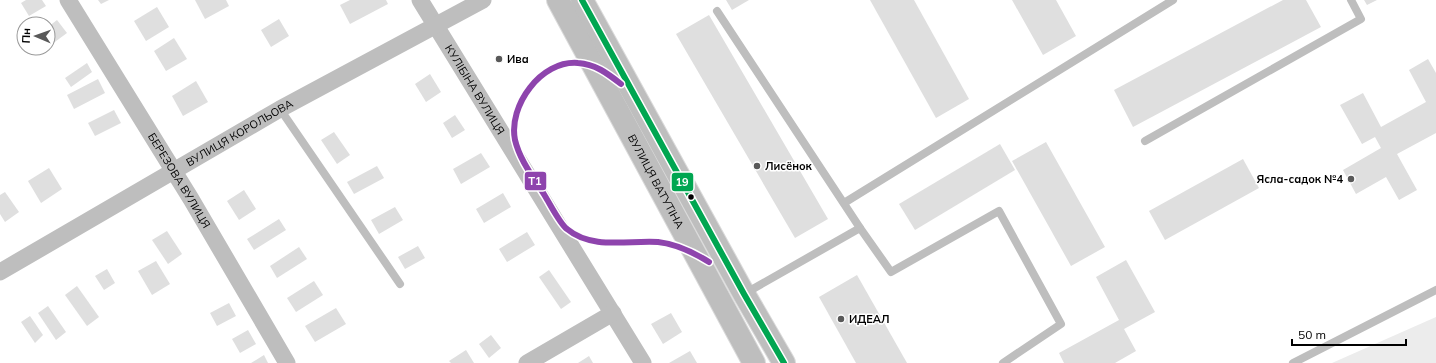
<svg xmlns="http://www.w3.org/2000/svg" width="1436" height="363" viewBox="0 0 1436 363" font-family="Mulish,sans-serif">
  <style>
    .green { fill: #ececec }
    .building { fill: #dfdfdf }
    .lines { fill: none; stroke-linecap: round; stroke-linejoin: round }
    .primary-casing { stroke: #dbdbdb; stroke-width: 24 }
    .lane { stroke: #bebebe; stroke-width: 8 }
    .street { stroke: #bebebe; stroke-width: 17 }
    .primary { stroke: #bebebe; stroke-width: 22 }
    .bus-1-casing { stroke: #fff; stroke-width: 9 }
    .bus-1 { stroke: #00a651; stroke-width: 6 }
    .tram-1-casing { stroke: #fff; stroke-width: 9 }
    .tram-1 { stroke: #8e44ad; stroke-width: 6 }
    .poi-dot { fill: #595959; stroke: #fff; stroke-width: 1.5 }
    .bus-dot { fill: #000; stroke: #fff; stroke-width: 1.5 }
    .labels { text-anchor: middle; stroke-width: 3; stroke-linejoin: round; paint-order: stroke }
    .poi-label { font-size: 11px; font-weight: bold; fill: #000; stroke: #fff; text-anchor: start }
    .street-label { font-size: 11px; fill: #000; stroke: #fff }
    .line-badge { stroke: #fff; stroke-width: 1.5 }
    .badge-label { font-size: 11px; text-anchor: middle; font-weight: bold; fill: #fff }
  </style>
  <rect width="100%" height="100%" fill="#fff"/>
  <path class="green" d="M1436,317V363H1332Z"/>
  <g class="building">
    <path d="M26,0H42L46,6L29,16L21,3Z"/>
    <path d="M98,0H109L101,4Z"/>
    <path d="M195,0H226L229,6L205,19Z"/>
    <path d="M350,0H386L388,4L350,24L340,5Z"/>
    <path d="M726,0H749L732,10Z"/>
    <path d="M870,0H914L969,99L936,118Z"/>
    <path d="M1012,0H1056L1076,36L1043,55Z"/>
    <path d="M1283,0H1306L1321,27L1133,127L1114,90Z"/>
    <path d="M1364,0H1377L1367,5Z"/>
    <path d="M157,7L169,27L146,41L134,21Z"/>
    <path d="M709,15L828,219L795,238L676,34Z"/>
    <path d="M279,19L289,36L271,47L261,30Z"/>
    <path d="M57,20L67,33L48,47V27Z"/>
    <path d="M174,38L187,59L166,71L154,51Z"/>
    <path d="M36,48H47L40,53Z"/>
    <path d="M1428,59L1436,73V133L1397,154L1417,190L1399,200L1386,177L1356,194L1343,170L1381,148L1375,137L1362,144L1340,105L1363,93L1381,127L1426,102L1409,70Z"/>
    <path d="M87,63L92,72L71,87L65,78Z"/>
    <path d="M430,74L441,92L426,102L415,84Z"/>
    <path d="M98,79L105,93L74,109L67,95Z"/>
    <path d="M196,81L208,102L183,116L172,96Z"/>
    <path d="M114,110L121,123L95,136L88,123Z"/>
    <path d="M455,115L465,130L452,138L443,123Z"/>
    <path d="M334,132L350,155L337,164L321,140Z"/>
    <path d="M1046,142L1105,247L1071,266L1012,161Z"/>
    <path d="M1000,144L1015,170L915,230L899,204Z"/>
    <path d="M481,153L490,167L461,184L453,169Z"/>
    <path d="M1243,159L1259,188L1165,240L1149,211Z"/>
    <path d="M377,166L384,178L354,194L347,182Z"/>
    <path d="M49,168L62,189L41,203L28,181Z"/>
    <path d="M244,190L256,209L239,220L227,201Z"/>
    <path d="M5,192L19,212L5,222L0,214V195Z"/>
    <path d="M503,193L511,207L484,223L476,209Z"/>
    <path d="M395,207L403,220L379,234L371,220Z"/>
    <path d="M279,219L286,230L254,250L247,239Z"/>
    <path d="M167,231L182,254L168,264L152,240Z"/>
    <path d="M527,232L535,245L507,262L499,249Z"/>
    <path d="M418,246L425,258L405,269L398,257Z"/>
    <path d="M299,247L307,259L277,278L270,266Z"/>
    <path d="M1126,260L1155,312L1124,329L1136,351L1115,363H1064L1059,353L1119,320L1096,277Z"/>
    <path d="M156,261L170,284L152,295L138,271Z"/>
    <path d="M107,269L115,283L104,290L95,276Z"/>
    <path d="M549,270L571,302L561,309L539,277Z"/>
    <path d="M857,275L907,363H856L819,297Z"/>
    <path d="M314,281L323,295L296,312L287,298Z"/>
    <path d="M77,286L99,317L87,326L65,295Z"/>
    <path d="M229,303L236,316L217,326L210,313Z"/>
    <path d="M48,306L66,332L56,340L38,313Z"/>
    <path d="M336,308L346,324L315,342L305,326Z"/>
    <path d="M671,313L682,332L663,344L651,324Z"/>
    <path d="M30,316L43,335L35,343L21,322Z"/>
    <path d="M248,330L256,344L240,353L232,339Z"/>
    <path d="M491,335L501,348L489,358L479,344Z"/>
    <path d="M466,350L474,363H451L449,361Z"/>
    <path d="M690,351L697,363H669Z"/>
    <path d="M264,355L268,363H251Z"/>
    <path d="M589,356L593,363H578Z"/>
  </g>
  <g class="lines">
    <g class="primary-casing">
      <g id="primary">
        <path id="s4" d="M558,0L754,363"/>
        <path d="M582,0L744,294L784,363"/>
      </g>
    </g>
    <g class="lane">
      <path d="M717,11L860,228"/>
      <path d="M280,109L400,284"/>
      <path d="M1145,141L1361,19L1351,0"/>
      <path d="M844,203L1173,0"/>
      <path d="M744,294L860,228L891,272L999,211L1061,324L1003,363"/>
      <path d="M1293,363L1436,290"/>
    </g>
    <g class="street">
      <path id="s1" d="M68,0L191,199L287,363"/>
      <path id="s2" d="M420,0L643,363"/>
      <path id="s3" d="M0,272L280,109L483,0"/>
      <path d="M527,363L613,313"/>
    </g>
    <use href="#primary" class="primary"/>
    <g class="bus-1-casing">
      <path id="bus-1" d="M582,0L744,294L784,363"/>
    </g>
    <use href="#bus-1" class="bus-1"/>
    <g class="tram-1-casing">
      <path id="tram-1" d="M621,84C607,73 595,64 578,63C541,60 508,106 515,140C520,161 534,178 545,196C550,204 560,224 567,229C592,250 629,240 658,242C676,244 693,252 709,262"/>
    </g>
    <use href="#tram-1" class="tram-1"/>
  </g>
  <g class="poi-dot">
    <circle cx="499" cy="59" r="4"/>
    <circle cx="757" cy="166" r="4"/>
    <circle cx="1351" cy="179" r="4"/>
    <circle cx="841" cy="319" r="4"/>
  </g>
  <circle class="bus-dot" cx="691" cy="197" r="3.5"/>
  <g class="labels">
    <g class="poi-label">
      <text x="507" y="63">Ива</text>
      <text x="765" y="170">Лисёнок</text>
      <text x="1343" y="183" text-anchor="end">Ясла-садок №4</text>
      <text x="849" y="323">ИДЕАЛ</text>
    </g>
    <g class="street-label">
      <text dy="4" stroke="none"><textPath href="#s2" startOffset="105">КУЛІБІНА ВУЛИЦЯ</textPath></text>
      <text dy="4" stroke="none"><textPath href="#s3" startOffset="277">ВУЛИЦЯ КОРОЛЬОВА</textPath></text>
      <text dy="4" stroke="none"><textPath href="#s1" startOffset="212">БЕРЕЗОВА ВУЛИЦЯ</textPath></text>
      <text dy="4" stroke="none"><textPath href="#s4" startOffset="206">ВУЛИЦЯ ВАТУТІНА</textPath></text>
    </g>
  </g>
  <g class="line-badge">
    <rect x="524" y="171" width="23" height="20" rx="4" fill="#8e44ad"/>
    <rect x="671" y="172" width="23" height="20" rx="4" fill="#00a651"/>
  </g>
  <g class="badge-label">
    <text x="535" y="185">T1</text>
    <text x="682" y="186">19</text>
  </g>
  <g transform="translate(36 36) rotate(272)"><circle r="19" fill="#ffffff" stroke="#999999"/>
  <path d="M0-3L7 15L0 10L-7 15Z" fill="#595959"/>
  <text y="-6" font-size="11" font-weight="bold" text-anchor="middle" fill="#000000">Пн</text>
  </g>
  <path d="M1292 339v6h114v-6" fill="none" stroke="#000000" stroke-width="2"/>
  <text x="1298" y="339" font-size="12" fill="#000000" stroke="#ffffff" stroke-width="3" paint-order="stroke">50 m</text>
</svg>
